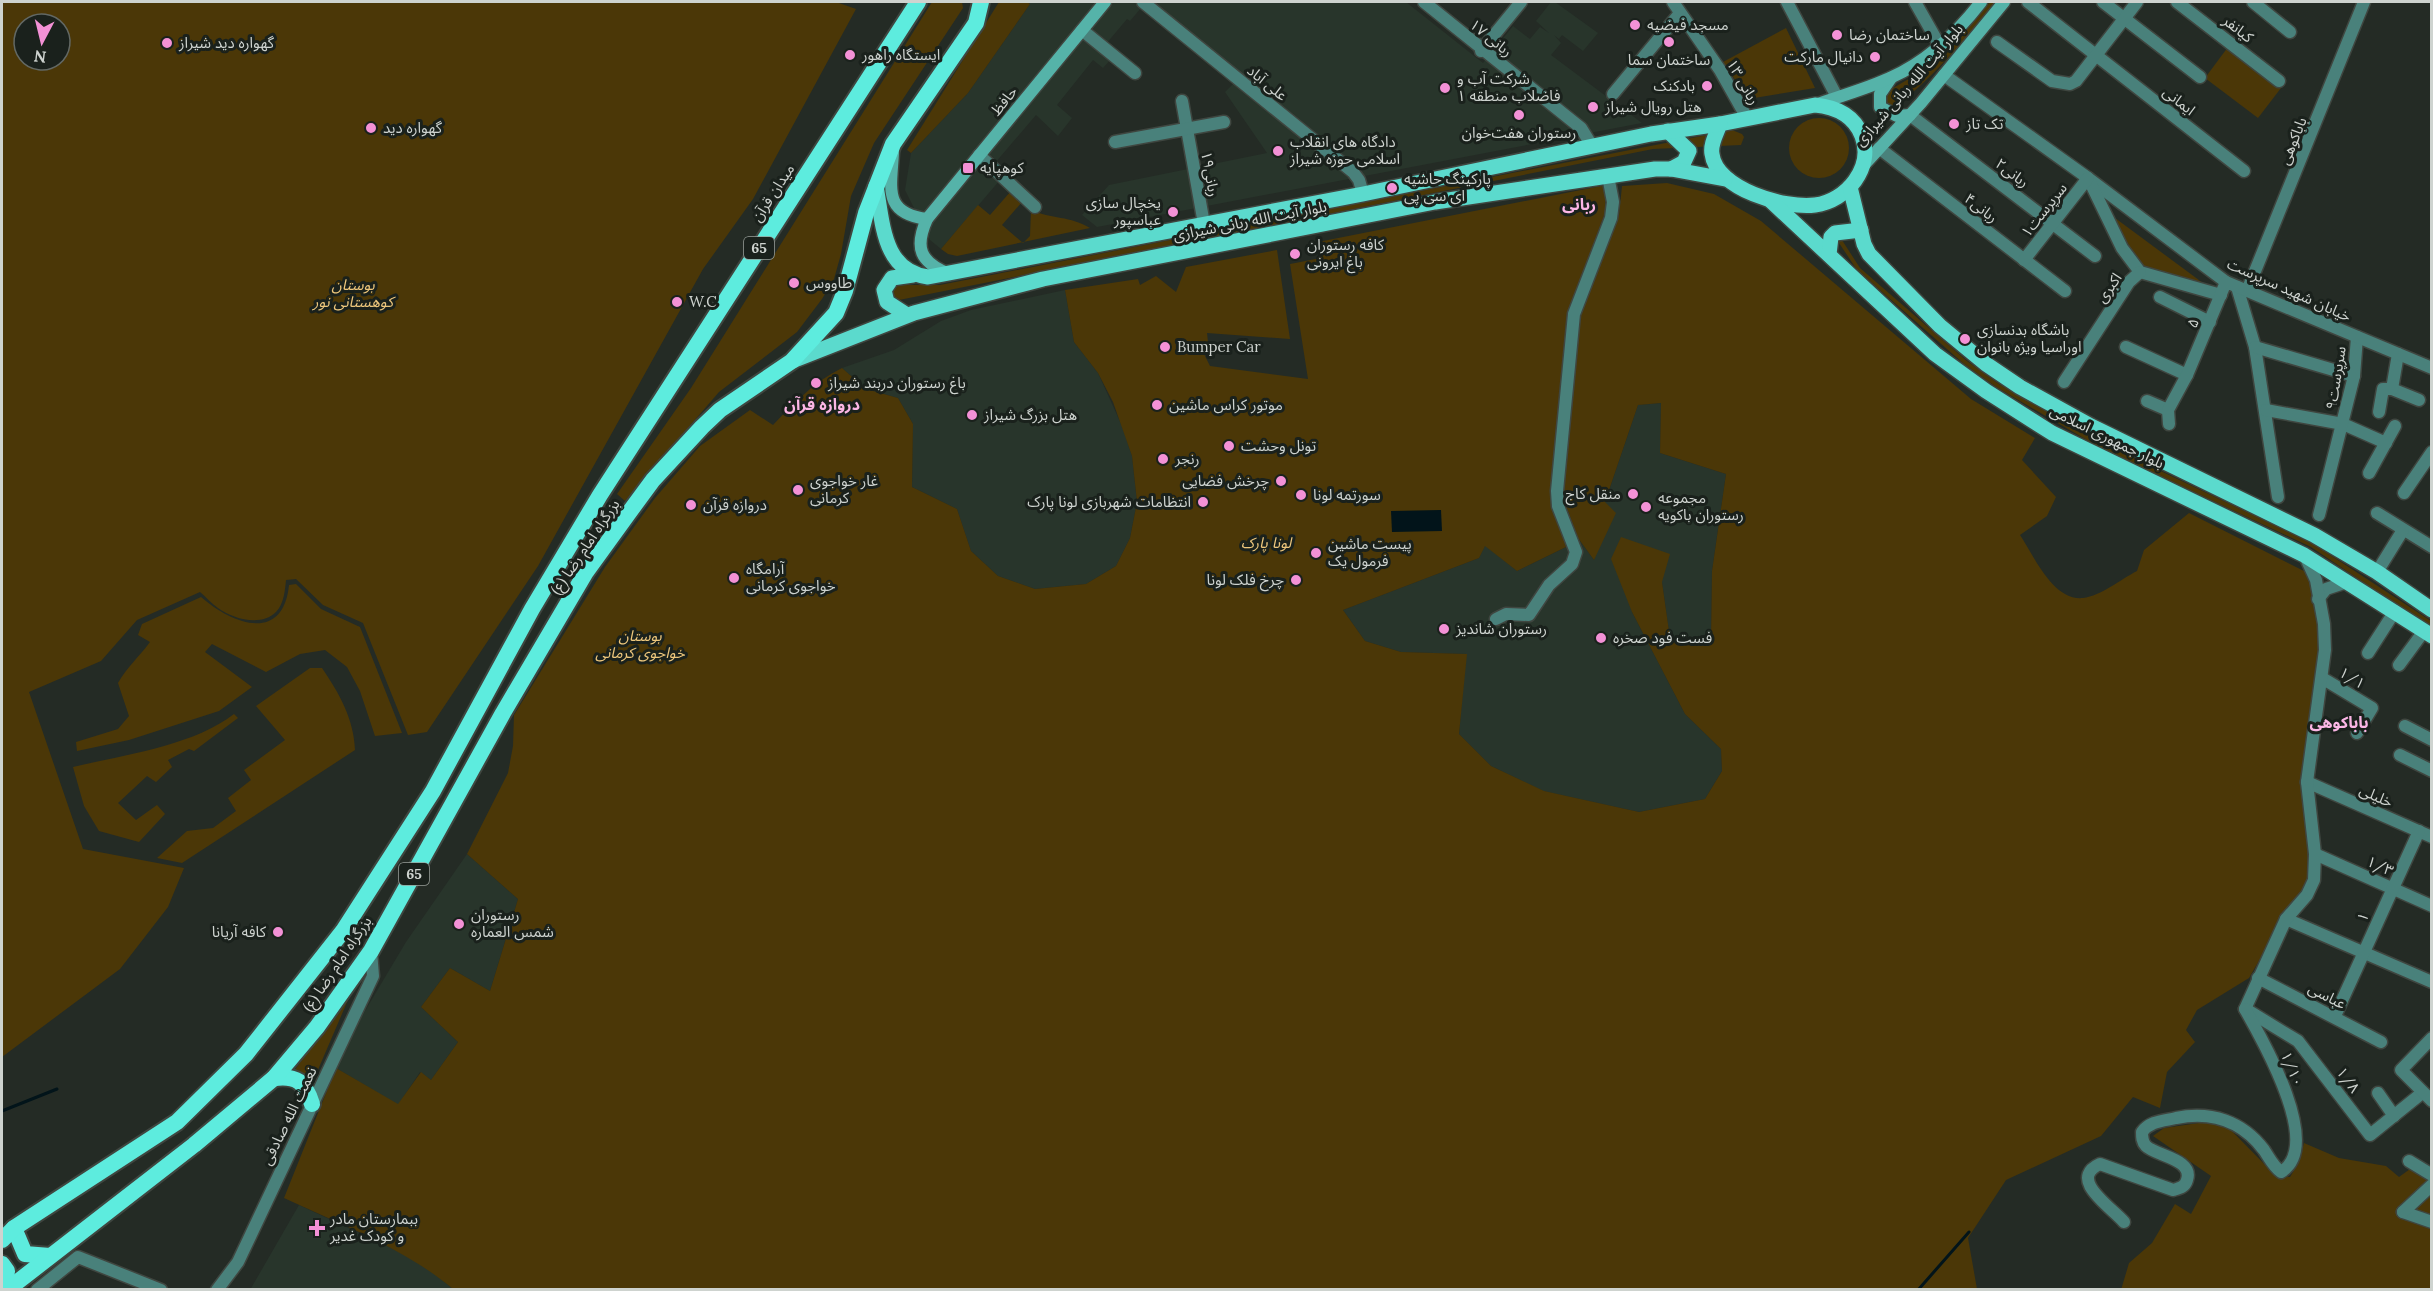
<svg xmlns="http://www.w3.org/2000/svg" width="2433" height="1291" viewBox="0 0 2433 1291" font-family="Lora,'Noto Sans Arabic',serif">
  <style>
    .built { fill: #28352b }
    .green { fill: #4b3707; fill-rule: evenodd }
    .water { fill: #02141a }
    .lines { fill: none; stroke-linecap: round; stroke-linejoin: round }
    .stream { stroke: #02141a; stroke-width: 3 }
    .minor-casing { stroke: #3f4640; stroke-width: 15 }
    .tertiary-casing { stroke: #3f4640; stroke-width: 15 }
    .secondary-casing { stroke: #3f4640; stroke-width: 15 }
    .primary-casing { stroke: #3f4640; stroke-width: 18 }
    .trunk-casing { stroke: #3f4640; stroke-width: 20 }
    .minor { stroke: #49817b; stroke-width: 12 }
    .tertiary { stroke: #49817b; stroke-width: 12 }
    .secondary { stroke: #55b3a9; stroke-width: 12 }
    .primary { stroke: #5bdacd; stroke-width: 15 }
    .trunk { stroke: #5decde; stroke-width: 16 }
    .poi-dot { fill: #f391d6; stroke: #1a211c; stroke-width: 2 }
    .labels { text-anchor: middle; stroke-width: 6; stroke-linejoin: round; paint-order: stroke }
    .shield { fill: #1a211c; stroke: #989e99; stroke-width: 1.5 }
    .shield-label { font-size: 14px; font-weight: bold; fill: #ced3cf }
    .poi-label { font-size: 15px; fill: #ced3cf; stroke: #1a211c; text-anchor: start }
    .street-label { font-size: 15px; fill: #ced3cf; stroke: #1a211c }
    .park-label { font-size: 15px; font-style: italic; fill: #eec77c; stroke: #1a211c }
    .neighbourhood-label { font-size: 16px; font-weight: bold; fill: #fbb6e5; stroke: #1a211c }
  </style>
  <rect width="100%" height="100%" fill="#242b25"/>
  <g class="built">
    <path d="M1027,2H1406L1483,63L1513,26L1530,39L1540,27L1549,33L1536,21L1551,2H1555L1598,33L1583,51L1562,35L1559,39L1554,35L1561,43L1551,55L1642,123L1097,227L1082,215L1109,185L1267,153L1225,92L1234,83L1141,8L1130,21L1127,19L1106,44L1112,58L1103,68L1093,60L1057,105L1072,118L1058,136L1036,115L995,163L1000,180L941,249L930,240L905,190L911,153L968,93L1030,4Z"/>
    <path d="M1065,290L1074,342L1098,373L1122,426L1132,456L1137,502L1130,538L1116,566L1086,584L1035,589L998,576L971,551L957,509L912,487L913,424L898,398L866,389L842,368L894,350L941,321L971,310Z"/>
    <path d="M1661,403L1660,453L1726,474L1712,571L1711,638L1670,639L1662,582L1632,612L1685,714L1721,749L1722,771L1705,799L1639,812L1543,791L1491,766L1459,734L1466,654L1401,652L1365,641L1343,610L1479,558L1485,545L1517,571L1566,547L1578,538L1594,560L1605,502L1638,405Z"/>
    <path d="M467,854L518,899L490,991L450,968L421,1007L458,1042L431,1080L420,1072L398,1105L336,1068L356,1026L406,942Z"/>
    <path d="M299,1205L398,1251L428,1268L453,1289L250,1290Z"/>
  </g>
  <g class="green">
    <path d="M2,2H836L856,9L753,199L703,269L538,566L427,732L408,735L363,623L323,605L296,579L286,580C285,590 284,604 276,612C261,627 233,619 218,608C212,604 206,597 200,592L137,620L101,661L29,692L83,849L184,868L168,907L120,969L2,1057ZM24,24H60V60H24Z"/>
    <path d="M932,2H962L963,8L874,143L851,196L841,254L834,279L822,299L797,332L719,392L625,501L617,494L691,388Z"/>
    <path d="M999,2H1027L1030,4L968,93L911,153L907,150Z"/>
    <path d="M1990,2H1996C1964,41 1931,80 1890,111L1883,100L1888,91L1912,77L1960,38Z"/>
    <path d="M1786,28L1815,88L1748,99L1723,62Z"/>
    <path d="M2228,47L2281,88L2258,118L2205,78Z"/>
    <circle cx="1819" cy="148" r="30"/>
    <path d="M1732,130L1742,134L1744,137L1741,145L1653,149L899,300L891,297V288L895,285H940Z"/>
    <path d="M1667,183L1714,194L1761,221L1971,399L2035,438L2022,460L2056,497L2047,516L2020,535C2034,556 2053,601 2083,598C2101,596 2121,579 2137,571L2144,550L2189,513L2310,574L2325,655L2306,758L2316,876L2288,911L2249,978L2197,1010L2186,1030L2195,1042L2167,1072L2160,1108L2133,1097L2101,1136L2006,1180L1968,1238L1977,1289H453C404,1248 342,1225 284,1198L336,1068L398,1104L421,1072L431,1080L458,1042L421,1007L450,968L490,991L518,899L467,854L508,773L513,746L514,715L605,567L655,498L700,446L750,410L773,425C795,402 814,382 842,368L866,389L898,398L913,424L912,487L957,509L971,551L998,576L1035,589L1086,584L1116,566L1130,538L1137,502L1132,456L1113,402L1098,373L1074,342L1065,290L1138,279L1140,285L1156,276L1176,292L1186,267L1277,250L1290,339L1207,333L1208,342L1203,352L1210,366L1308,379L1290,264L1321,258L1318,242L1606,185L1605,213L1567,315L1552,494L1566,547L1517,571L1485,546L1479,558L1343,610L1365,641L1401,652L1467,654L1459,734L1491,766L1544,791L1639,812L1705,799L1722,771L1721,749L1685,714L1632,612L1611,559L1621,537L1670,554L1662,582L1670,638H1711L1712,571L1726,474L1660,453L1661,403L1638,405L1605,502L1616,513L1594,560L1578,538L1562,495L1576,330L1582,300L1619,215L1622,186Z"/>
    <path d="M1011,191L1022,202L1002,225L1023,243L1030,236L1031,210C1051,219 1071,216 1090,228L957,256L948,254L941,249L978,205L990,215Z"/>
    <path d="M2111,215L2207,286L2143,269Z"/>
    <path d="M1840,237L1860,268L1967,361L1999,384L2106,445L2312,543L2431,621V628L2311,547L2104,450L1996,387L1964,364L1857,270L1837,240Z"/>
    <path d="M296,584L321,609L360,627L402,733L375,736L360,691L347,667L325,650L300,654L266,672L212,644L205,652L252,687L219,711L129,740L77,751L76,742L118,729L129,716L118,683C127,667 139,657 150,642L138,635L142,624L201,597C232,624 283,644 289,585Z"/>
    <path d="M310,668H322C339,693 354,719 355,750L182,863L157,858L187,831L213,828L236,811L228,798L251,780L244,770L285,740L256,706Z"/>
    <path d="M234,714L238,718L194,751L189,749L168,760L172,767L156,782L147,776L118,803L136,820L157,805L165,814L139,842L99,831L84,806L73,767C123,755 193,746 234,714Z"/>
    <path d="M351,993L311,1086L293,1072Z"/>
    <path d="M2213,1121L2228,1127L2275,1175L2290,1177L2299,1162L2304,1143L2339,1158L2386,1166L2399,1177L2417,1164L2431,1180V1289L2121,1290L2129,1263L2152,1243L2175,1204L2191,1214L2211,1176L2153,1136L2164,1128Z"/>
  </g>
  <path class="water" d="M1441,510L1442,531L1392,532L1391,511Z"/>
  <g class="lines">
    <g class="stream">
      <path d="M2,1111L57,1089"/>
      <path d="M1918,1290L1969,1232"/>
    </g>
    <g class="minor-casing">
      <g id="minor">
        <path d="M1143,2L1353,172L1359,180L1363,194"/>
        <path d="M1673,2L1720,70L1747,118"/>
        <path d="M1787,2L1837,97"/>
        <path d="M1915,2L1940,46"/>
        <path d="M2028,2L2244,171"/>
        <path d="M2103,2L2200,77"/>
        <path d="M2177,2L2279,81"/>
        <path d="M2253,2L2290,32"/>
        <path d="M1082,30L1135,73"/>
        <path d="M1997,42L2052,81L2070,84L2076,81L2137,2"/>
        <path d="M1481,51L1521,2"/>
        <path d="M1944,75L2088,178L2226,282"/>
        <path d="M1613,94L1680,13"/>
        <path d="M1182,101L1204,224"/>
        <path d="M1910,115L2095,256"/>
        <path d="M1115,142L1224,122"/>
        <path d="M1879,148L2065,291"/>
        <path d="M979,155L1035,207"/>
        <path d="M2090,182L2122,248L2140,272L2221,295"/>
        <path d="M2024,260L2088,178"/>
        <path d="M2237,287L2255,347L2278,497"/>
        <path d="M2160,297L2210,322"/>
        <path d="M2126,347L2187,375"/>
        <path d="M2255,347L2354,376"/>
        <path d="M2064,382L2129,282L2140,272"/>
        <path d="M2392,389L2419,400"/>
        <path d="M2147,401L2168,410"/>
        <path d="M2266,410L2343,424L2386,443"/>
        <path d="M2379,412L2383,389H2392L2398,354"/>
        <path d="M2369,473L2395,426"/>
        <path d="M2404,493L2432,452"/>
        <path d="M2377,513L2432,547"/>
        <path d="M2319,515L2354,376L2357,337"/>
        <path d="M2377,572L2403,530"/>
        <path d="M2318,599L2326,589L2347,582"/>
        <path d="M1496,619L1506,614L1529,615L1549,585L1572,564L1576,552L1558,506L1557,491L1574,314L1611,218L1613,202L1608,176"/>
        <path d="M2368,653L2395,611"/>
        <path d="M2399,665L2424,631"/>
        <path d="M2322,678L2372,708L2357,733"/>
        <path d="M2405,726L2432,740"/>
        <path d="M2400,755L2432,771"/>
        <path d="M2307,782L2432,837"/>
        <path d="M2315,854L2432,906"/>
        <path d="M2286,919L2432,982"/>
        <path d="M2258,978L2381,1042"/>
        <path d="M2245,1009L2286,919L2307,895L2314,880L2315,854L2307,782L2325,650L2324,624L2316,580L2305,556"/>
        <path d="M2247,1010L2298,1041L2370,1135L2422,1093"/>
        <path d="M2335,1016L2419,831"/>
        <path d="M2432,1038L2401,1070L2432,1101"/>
        <path d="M2378,1093L2394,1116"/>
        <path d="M2409,1161L2432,1175"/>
        <path d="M2403,1212L2432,1222"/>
        <path d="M2124,1222C2111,1207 2067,1179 2100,1164L2173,1190C2180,1188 2185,1187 2187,1180C2194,1159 2156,1156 2146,1146C2142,1142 2142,1137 2142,1132C2150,1121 2163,1121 2176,1118C2211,1111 2242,1121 2264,1150C2270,1159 2273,1166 2281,1172C2324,1146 2262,1039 2245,1009"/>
        <path d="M37,1290L78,1257L161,1290"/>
        <path d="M217,1290L238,1262L373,976L371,951"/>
      </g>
    </g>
    <g class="tertiary-casing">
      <g id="tertiary">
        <path d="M1424,2L1581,128L1592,146"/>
        <path d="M2247,291L2364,2"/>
        <path d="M2169,424L2168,410L2187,375L2226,282L2432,368"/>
        <path d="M2403,1212L2432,1185"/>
      </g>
    </g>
    <g class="secondary-casing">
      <g id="secondary">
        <path d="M1891,78L1880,94V107L1897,116L1910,115"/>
        <path d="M1815,105C1840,96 1866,89 1890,78C1926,62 1957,33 1981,2"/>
        <path d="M893,153C891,189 883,213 927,219"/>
        <path d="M1864,165L1921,103L2004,2"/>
        <path d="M949,274C920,262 914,248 927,219L1105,2"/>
      </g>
    </g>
    <g class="primary-casing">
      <g id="primary">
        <path d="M1815,105C1836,107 1854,115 1862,136C1874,167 1847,201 1815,205C1785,209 1716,189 1712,154C1710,144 1717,133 1720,124Z"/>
        <path d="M1668,131L1689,151L1684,162L1671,169"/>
        <path d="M876,186C883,224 883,271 928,277L1363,194L1651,134L1720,124"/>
        <path d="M1850,187L1864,244L1869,254L1940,326L1986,364L2020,387L2091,426L2314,535L2377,572L2432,610"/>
        <path d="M1771,201L1935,354L1986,391L2052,433L2304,555L2432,636"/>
        <path d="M1829,254L1831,237L1835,233L1861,230"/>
        <path d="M907,315L887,302L884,290L892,278L913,275"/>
        <path d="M792,361L914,313L1043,279L1435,202L1655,169H1671L1725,179"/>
      </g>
    </g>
    <g class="trunk-casing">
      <g id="trunk">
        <path d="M274,1078C297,1075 305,1082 312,1104"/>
        <path d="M14,1228L25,1254L50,1256"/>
        <path d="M2,1240L14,1228L177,1122L246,1054L343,931L433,791L532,609L600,495L918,2"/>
        <path d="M2,1264L7,1271L4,1290"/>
        <path d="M7,1290L194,1145L274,1078L317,1027L371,951L503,713L586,572L628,514L653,480L702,427L720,410L792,361L836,313L845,291L866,213L893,144L976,23L981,2"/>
      </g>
    </g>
    <use href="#minor" class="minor"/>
    <use href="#tertiary" class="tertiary"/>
    <use href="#secondary" class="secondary"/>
    <use href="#primary" class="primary"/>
    <use href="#trunk" class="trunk"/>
  </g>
  <g class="poi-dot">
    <circle cx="1635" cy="25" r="6"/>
    <circle cx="1837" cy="35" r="6"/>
    <circle cx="1669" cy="42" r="6"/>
    <circle cx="167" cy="43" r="6"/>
    <circle cx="850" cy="55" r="6"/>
    <circle cx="1875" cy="57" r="6"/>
    <circle cx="1707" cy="86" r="6"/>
    <circle cx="1445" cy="88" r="6"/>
    <circle cx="1593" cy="107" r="6"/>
    <circle cx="1519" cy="115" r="6"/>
    <circle cx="1954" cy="124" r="6"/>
    <circle cx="371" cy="128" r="6"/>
    <circle cx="1278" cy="151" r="6"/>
    <rect x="962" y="162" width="12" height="12" rx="3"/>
    <circle cx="1392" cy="188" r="6"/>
    <circle cx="1173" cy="212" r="6"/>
    <circle cx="1295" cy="254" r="6"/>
    <circle cx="794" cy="283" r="6"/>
    <circle cx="677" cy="302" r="6"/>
    <circle cx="1965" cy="339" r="6"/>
    <circle cx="1165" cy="347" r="6"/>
    <circle cx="816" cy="383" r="6"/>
    <circle cx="1157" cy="405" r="6"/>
    <circle cx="972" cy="415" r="6"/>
    <circle cx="1229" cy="446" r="6"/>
    <circle cx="1163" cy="459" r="6"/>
    <circle cx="1281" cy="481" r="6"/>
    <circle cx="798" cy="490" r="6"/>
    <circle cx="1633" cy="494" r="6"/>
    <circle cx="1301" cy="495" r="6"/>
    <circle cx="1203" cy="502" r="6"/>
    <circle cx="691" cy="505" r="6"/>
    <circle cx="1646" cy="507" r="6"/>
    <circle cx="1316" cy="553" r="6"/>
    <circle cx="734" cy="578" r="6"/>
    <circle cx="1296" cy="580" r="6"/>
    <circle cx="1444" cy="629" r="6"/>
    <circle cx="1601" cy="638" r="6"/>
    <circle cx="459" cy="924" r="6"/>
    <circle cx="278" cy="932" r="6"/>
    <path d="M314 1219h6v6h6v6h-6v6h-6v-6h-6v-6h6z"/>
  </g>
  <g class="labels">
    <g class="shield">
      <rect x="744" y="237" width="30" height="22" rx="4.5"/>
      <rect x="399" y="863" width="30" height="22" rx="4.5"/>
    </g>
    <g class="shield-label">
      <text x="759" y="253">65</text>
      <text x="414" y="879">65</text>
    </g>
    <g class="poi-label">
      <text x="1647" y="30">مسجد فیضیه</text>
      <text x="1849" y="40">ساختمان رضا</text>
      <text x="179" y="48">گهواره دید شیراز</text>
      <text x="862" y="60">ایستگاه راهور</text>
      <text x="1863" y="62" text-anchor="end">دانیال مارکت</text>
      <text x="1669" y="65" text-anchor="middle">ساختمان سما</text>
      <text x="1457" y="84">شرکت آب و<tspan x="1457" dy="17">فاضلاب منطقه ۱</tspan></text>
      <text x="1695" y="91" text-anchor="end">بادکنک</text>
      <text x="1605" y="112">هتل رویال شیراز</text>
      <text x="1966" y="129">تک تاز</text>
      <text x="383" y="133">گهواره دید</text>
      <text x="1519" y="138" text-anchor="middle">رستوران هفت‌خوان</text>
      <text x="1290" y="147">دادگاه های انقلاب<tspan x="1290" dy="17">اسلامی حوزه شیراز</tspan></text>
      <text x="980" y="173">کوهپایه</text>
      <text x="1404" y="184">پارکینگ حاشیه<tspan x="1404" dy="17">ای سی پی</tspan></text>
      <text x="1161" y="208" text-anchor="end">یخچال سازی<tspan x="1161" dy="17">عباسپور</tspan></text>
      <text x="1307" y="250">کافه رستوران<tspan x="1307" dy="17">باغ ایرونی</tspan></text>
      <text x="806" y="288">طاووس</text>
      <text x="689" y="307">W.C</text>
      <text x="1977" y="335">باشگاه بدنسازی<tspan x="1977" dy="17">اوراسیا ویژه بانوان</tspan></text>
      <text x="1177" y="352">Bumper Car</text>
      <text x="828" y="388">باغ رستوران دربند شیراز</text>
      <text x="1169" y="410">موتور کراس ماشین</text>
      <text x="984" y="420">هتل بزرگ شیراز</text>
      <text x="1241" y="451">تونل وحشت</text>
      <text x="1175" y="464">رنجر</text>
      <text x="810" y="486">غار خواجوی<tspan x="810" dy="17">کرمانی</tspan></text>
      <text x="1269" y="486" text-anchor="end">چرخش فضایی</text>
      <text x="1621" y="499" text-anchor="end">منقل کاج</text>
      <text x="1313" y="500">سورتمه لونا</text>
      <text x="1658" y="503">مجموعه<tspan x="1658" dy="17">رستوران باکویه</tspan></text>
      <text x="1191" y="507" text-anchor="end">انتظامات شهربازی لونا پارک</text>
      <text x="703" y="510">دروازه قرآن</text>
      <text x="1328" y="549">پیست ماشین<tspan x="1328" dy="17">فرمول یک</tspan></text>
      <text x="746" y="574">آرامگاه<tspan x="746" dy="17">خواجوی کرمانی</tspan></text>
      <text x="1284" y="585" text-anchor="end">چرخ فلک لونا</text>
      <text x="1456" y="634">رستوران شاندیز</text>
      <text x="1613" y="643">فست فود صخره</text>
      <text x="471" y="920">رستوران<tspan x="471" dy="17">شمس العماره</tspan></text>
      <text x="266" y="937" text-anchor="end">کافه آریانا</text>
      <text x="330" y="1224">ببمارستان مادر<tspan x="330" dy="17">و کودک غدیر</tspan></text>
    </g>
    <g class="street-label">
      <text transform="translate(2238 29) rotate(38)" y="5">کیانفر</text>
      <text transform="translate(1491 38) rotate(39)" y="5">ربانی ۱۷</text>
      <text transform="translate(1743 82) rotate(60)" y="5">ربانی ۱۳</text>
      <text transform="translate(1267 83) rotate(39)" y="5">علی آباد</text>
      <text transform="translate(1909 85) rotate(-49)" y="5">بلوار آیت الله ربانی شیرازی</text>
      <text transform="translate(1004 101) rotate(-51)" y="5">حافظ</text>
      <text transform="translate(2179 101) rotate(38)" y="5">ایمانی</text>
      <text transform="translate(2293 141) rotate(-68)" y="5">باباکوهی</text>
      <text transform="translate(2012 173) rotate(37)" y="5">ربانی۲</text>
      <text transform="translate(1210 174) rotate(80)" y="5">ربانی۱۹</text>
      <text transform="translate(773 193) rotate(-57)" y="5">میدان قرآن</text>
      <text transform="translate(1981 208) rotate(38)" y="5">ربانی۴</text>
      <text transform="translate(2044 210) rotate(-52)" y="5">سرپرست۱</text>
      <text transform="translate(1250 221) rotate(-11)" y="5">بلوار آیت الله ربانی شیرازی</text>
      <text transform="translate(2109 288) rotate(-55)" y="5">اکبری</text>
      <text transform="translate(2289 290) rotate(24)" y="5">خیابان شهید سرپرست</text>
      <text transform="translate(2193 323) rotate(-67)" y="5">۵</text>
      <text transform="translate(2336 378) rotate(-81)" y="5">سرپرست۹</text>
      <text transform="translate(2107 437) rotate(26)" y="5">بلوار جمهوری اسلامی</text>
      <text transform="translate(585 547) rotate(-56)" y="5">بزرگراه امام رضا (ع)</text>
      <text transform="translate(2352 678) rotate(31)" y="5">۱/۱</text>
      <text transform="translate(2376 796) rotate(24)" y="5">خلیلی</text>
      <text transform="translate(2380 866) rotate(24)" y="5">۱/۳</text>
      <text transform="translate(2363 917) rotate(-66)" y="5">۱</text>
      <text transform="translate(337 964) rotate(-56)" y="5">بزرگراه امام رضا (ع)</text>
      <text transform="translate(2327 996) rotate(27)" y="5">عباسی</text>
      <text transform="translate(2292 1069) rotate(68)" y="5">۱/۱۰</text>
      <text transform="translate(2348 1080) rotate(53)" y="5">۱/۸</text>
      <text transform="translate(289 1116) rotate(-64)" y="5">نعمت الله صادقی</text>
    </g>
    <g class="park-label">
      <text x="353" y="290">بوستان<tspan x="353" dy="17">کوهستانی نور</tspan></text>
      <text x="1266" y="548">لونا پارک</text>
      <text x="640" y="641">بوستان<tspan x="640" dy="17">خواجوی کرمانی</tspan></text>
    </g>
    <g class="neighbourhood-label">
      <text x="1579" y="210">ربانی</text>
      <text x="822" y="410">دروازه قرآن</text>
      <text x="2339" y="728">باباکوهی</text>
    </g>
  </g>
  <rect width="2433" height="1291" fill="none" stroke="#ced3cf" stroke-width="6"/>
  <g transform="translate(42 42) rotate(187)"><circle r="28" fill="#1a211c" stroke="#626864" stroke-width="1.5"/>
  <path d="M0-4.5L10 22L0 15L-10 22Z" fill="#f391d6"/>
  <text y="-9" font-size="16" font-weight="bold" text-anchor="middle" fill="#ced3cf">N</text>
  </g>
</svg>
